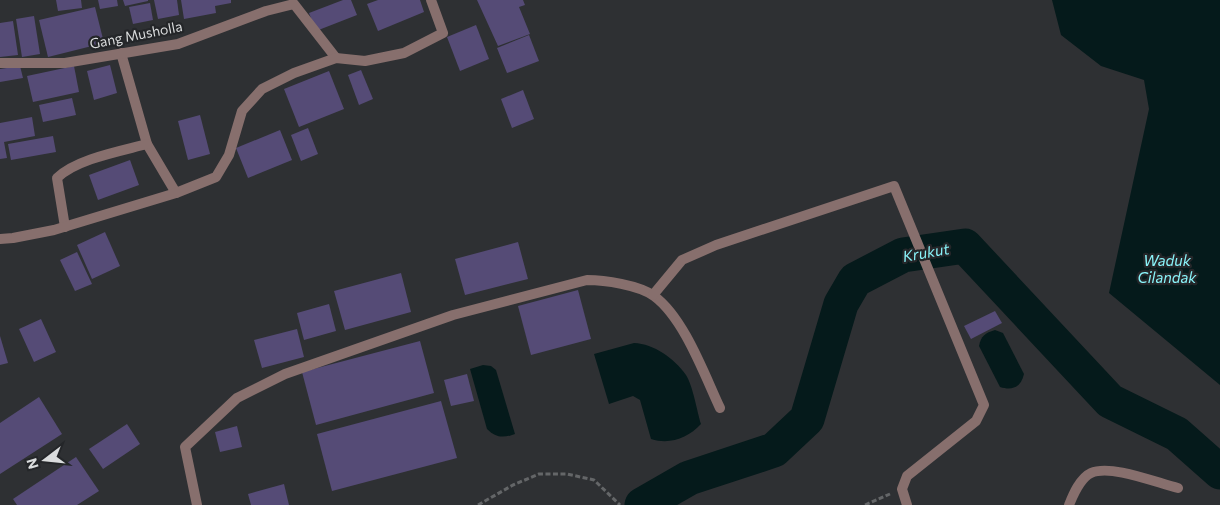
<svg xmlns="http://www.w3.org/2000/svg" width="1220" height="505" viewBox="0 0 1220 505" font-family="Commissioner,sans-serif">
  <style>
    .water { fill: #051a1b }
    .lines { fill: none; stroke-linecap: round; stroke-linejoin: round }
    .river { stroke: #051a1b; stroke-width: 35 }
    .building { fill: #554b76 }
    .path { stroke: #646668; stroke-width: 3; stroke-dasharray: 5 2.5; stroke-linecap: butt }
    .lane { stroke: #876f6d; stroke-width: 10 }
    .street { stroke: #876f6d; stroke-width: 10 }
    .labels { text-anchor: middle; stroke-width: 4.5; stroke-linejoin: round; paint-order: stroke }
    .street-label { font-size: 14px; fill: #dadcdd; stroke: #242629 }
    .water-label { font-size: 15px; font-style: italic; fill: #8af4fa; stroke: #242629 }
  </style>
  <rect width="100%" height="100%" fill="#2e3033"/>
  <g class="water">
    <path d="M1052,0H1220V385L1109,293L1149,109L1144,80L1101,66L1061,35Z"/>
    <path d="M995,330L1003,333L1024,374C1021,387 1013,391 1000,387L979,346C981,336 985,333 995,330Z"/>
    <path d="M634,343C654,344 674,358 686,375C693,386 697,411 701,424C688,438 670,445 651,439L640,400L633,396L609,404L594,354Z"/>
    <path d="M483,365L491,366L496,370L515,434C503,438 496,438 487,429L470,369Z"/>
  </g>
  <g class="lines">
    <path class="river" d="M642,505L689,478L774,450L807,419L841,304L855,280L903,255L965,246L1110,401L1177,434L1220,472"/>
  </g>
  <g class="building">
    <path d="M56,0H81L82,8L58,11Z"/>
    <path d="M98,0H117L118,6L100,9Z"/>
    <path d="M123,0H148V1L125,6Z"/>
    <path d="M154,0H177L179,15L158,19Z"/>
    <path d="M181,0H231V3L215,6L216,13L184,19Z"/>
    <path d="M343,0H351L357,15L316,31L309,13Z"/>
    <path d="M378,0H420L424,12L378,31L367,4Z"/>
    <path d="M477,0H523L525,5L519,7L530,34L498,46Z"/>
    <path d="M150,3L153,20L133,24L129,7Z"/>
    <path d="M95,7L104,43L48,57L39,20Z"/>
    <path d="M34,16L40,54L22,57L16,19Z"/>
    <path d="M13,21L18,55L0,57V23Z"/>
    <path d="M476,25L489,59L460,71L447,37Z"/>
    <path d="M529,35L539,61L507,73L497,48Z"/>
    <path d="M110,65L117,93L94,100L87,71Z"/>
    <path d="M20,66L23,78L0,82V69Z"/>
    <path d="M74,66L79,92L33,102L27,76Z"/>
    <path d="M361,70L373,99L359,105L348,75Z"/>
    <path d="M329,71L344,109L299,127L284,89Z"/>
    <path d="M523,90L534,119L512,128L501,99Z"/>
    <path d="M72,98L76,115L43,122L39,105Z"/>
    <path d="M200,115L210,154L188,160L178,121Z"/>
    <path d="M32,117L35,136L4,142L7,158L0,159V123Z"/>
    <path d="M308,128L318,154L301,161L291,135Z"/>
    <path d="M280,130L292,160L248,178L236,148Z"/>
    <path d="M53,136L56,152L11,160L8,144Z"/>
    <path d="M130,160L139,185L98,200L89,175Z"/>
    <path d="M105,232L120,266L92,279L77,245Z"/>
    <path d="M518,242L528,279L465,295L455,259Z"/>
    <path d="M77,252L92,284L75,291L60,260Z"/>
    <path d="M401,273L411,312L345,330L334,291Z"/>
    <path d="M578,290L591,339L531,355L518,306Z"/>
    <path d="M329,304L336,331L304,340L297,313Z"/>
    <path d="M995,311L1002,323L971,339L964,326Z"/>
    <path d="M41,319L56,352L34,362L19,329Z"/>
    <path d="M297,329L304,357L262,368L254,340Z"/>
    <path d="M0,336L8,363L0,365Z"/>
    <path d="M420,341L434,393L316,425L302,372Z"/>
    <path d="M467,374L474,401L451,406L444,380Z"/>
    <path d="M39,397L62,434L0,474V423Z"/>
    <path d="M441,401L457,458L332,491L317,434Z"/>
    <path d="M127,424L140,444L103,469L89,449Z"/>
    <path d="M237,426L242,447L220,452L215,432Z"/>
    <path d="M76,457L99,491L77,505H17L13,499Z"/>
    <path d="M284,484L289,505H251L248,494Z"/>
  </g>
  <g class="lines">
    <g class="path">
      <path d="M478,505L513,485L539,474H567L594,480L620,505"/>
      <path d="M865,505L890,494"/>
    </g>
    <path class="lane" d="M197,505L185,447L237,398L285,374L453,315L587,280C604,280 639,285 654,296C684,318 704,374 720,408"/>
    <g class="street">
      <path d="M121,53L147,144L176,193"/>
      <path d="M0,63H65L178,44L266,11L294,4L336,58"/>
      <path d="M65,227L57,178C76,159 121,151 147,144"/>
      <path d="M0,239L13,238L54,230L176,193L216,177L229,155L242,111L262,89L294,73L336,58L365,61L404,53L443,33L431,0"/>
      <path d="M653,295L682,260L716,245L894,186L984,405L976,421L907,476L902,489L907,505"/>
      <path d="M1069,505C1073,495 1080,478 1091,473C1111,464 1157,483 1178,488"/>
    </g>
  </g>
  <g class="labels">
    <g class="street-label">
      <text transform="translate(136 35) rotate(-11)" y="5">Gang Musholla</text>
    </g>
    <g class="water-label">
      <text transform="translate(926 253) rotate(-10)" y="5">Krukut</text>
      <text x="1167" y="266">Waduk<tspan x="1167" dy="17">Cilandak</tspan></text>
    </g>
  </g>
  <g transform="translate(45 460) rotate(254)" stroke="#242629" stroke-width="4" paint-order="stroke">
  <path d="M0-4L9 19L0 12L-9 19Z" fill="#dadcdd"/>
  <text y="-8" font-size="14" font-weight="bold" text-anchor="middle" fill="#dadcdd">N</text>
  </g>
</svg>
